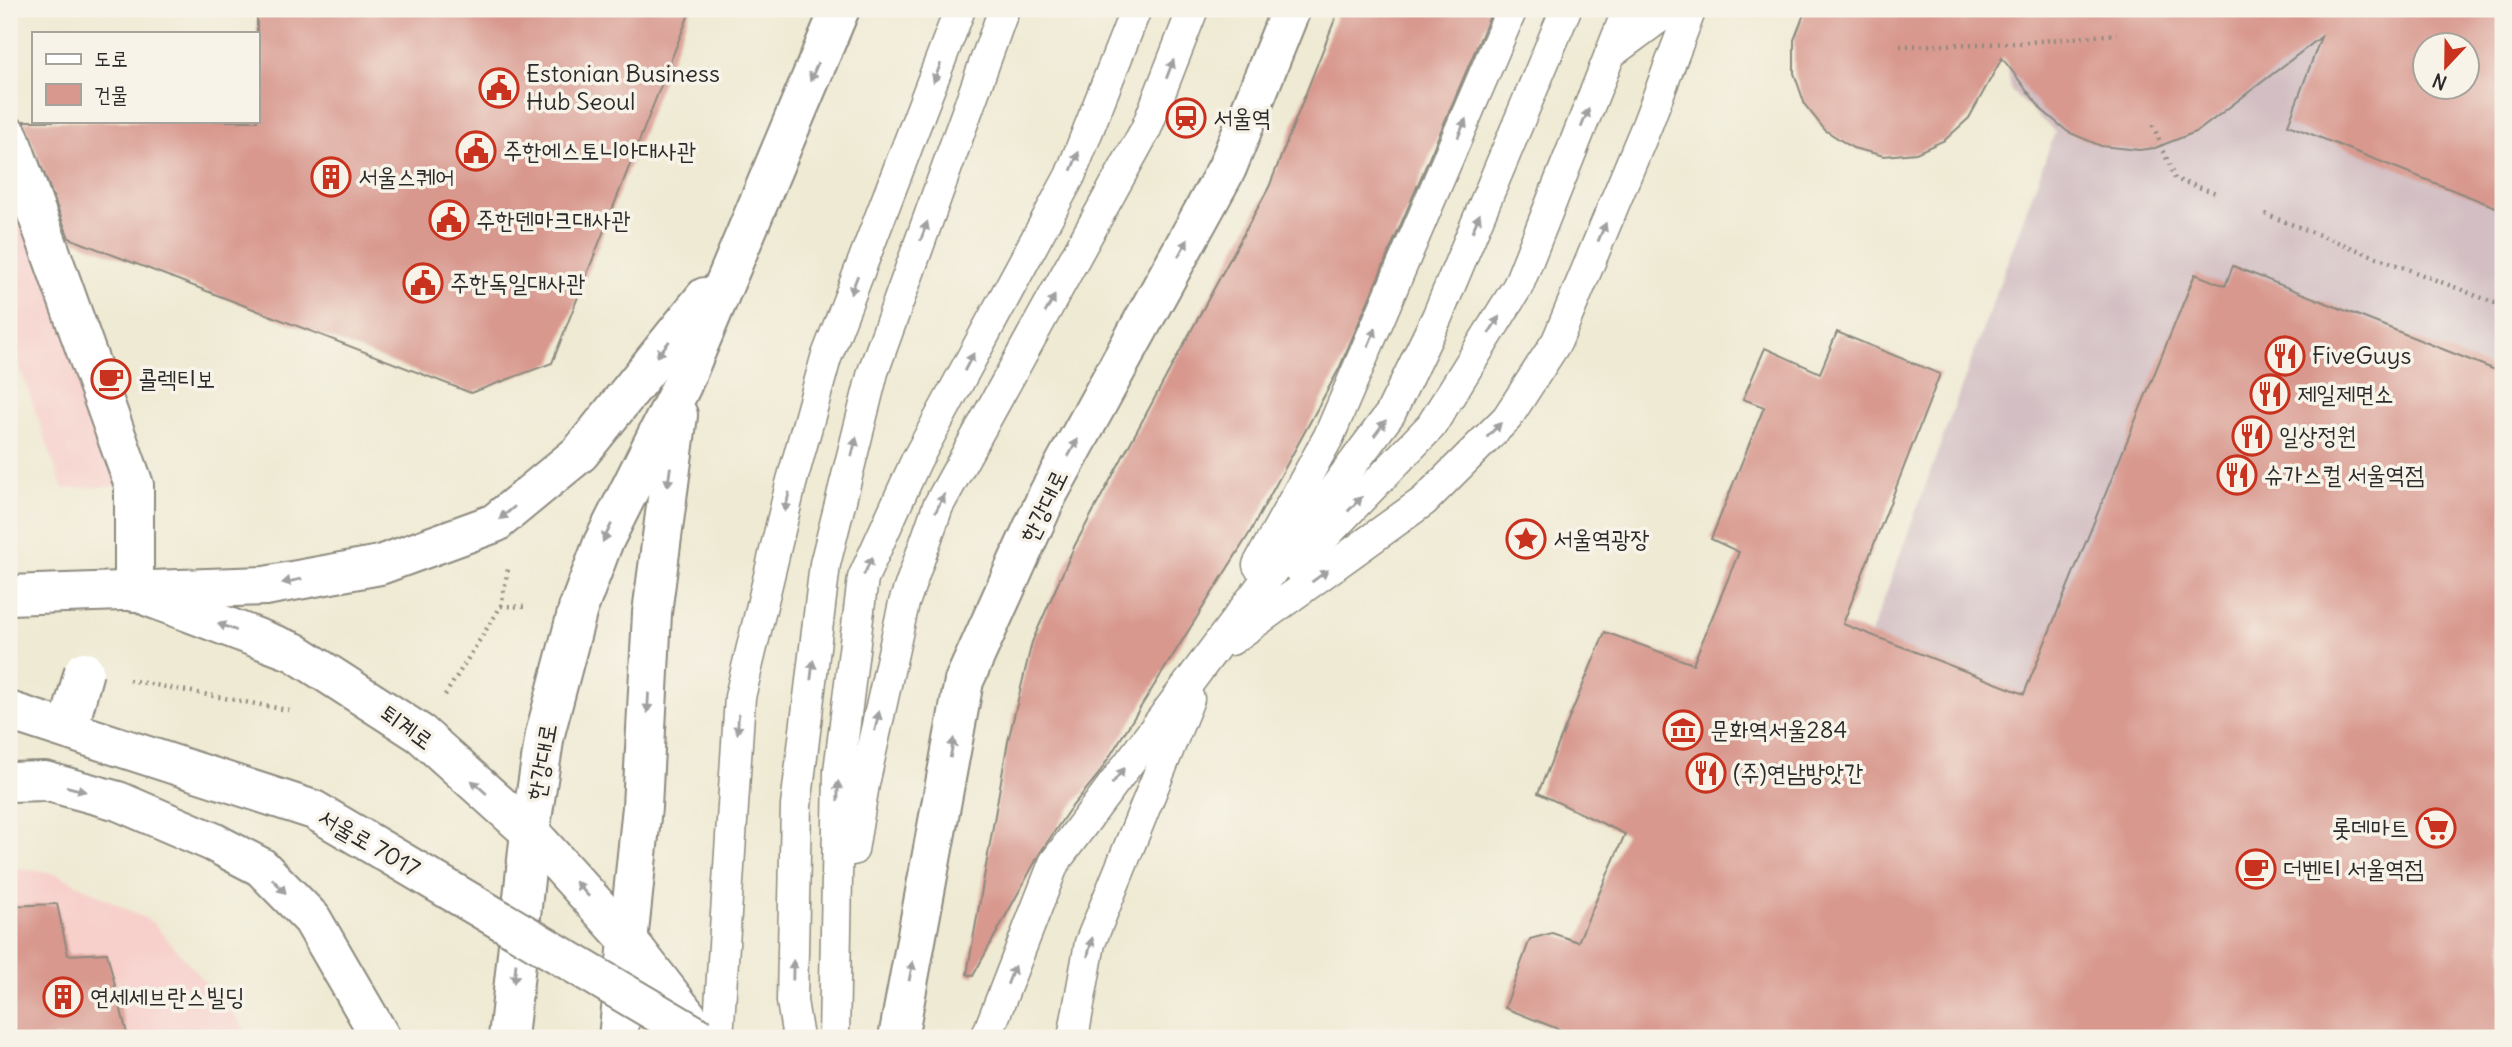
<svg xmlns="http://www.w3.org/2000/svg" width="2512" height="1047" viewBox="0 0 2512 1047" font-family="Delius,'Poor Story',sans-serif">
  <style>
    .built { fill: #f7d0cc }
    .industrial { fill: #d2bec3; fill-rule: evenodd }
    .building { fill: #d8988e; fill-rule: evenodd }
    .lines { fill: none; stroke-linecap: round; stroke-linejoin: round }
    .lane-casing { stroke: #8d8a7f; stroke-width: 33 }
    .street-casing { stroke: #8d8a7f; stroke-width: 42 }
    .primary-casing { stroke: #8d8a7f; stroke-width: 42 }
    .path { stroke: #8d8a7f; stroke-width: 4.5; stroke-dasharray: 2 5; stroke-linecap: butt }
    .lane { stroke: #fff; stroke-width: 30 }
    .street { stroke: #fff; stroke-width: 38 }
    .primary { stroke: #fff; stroke-width: 38 }
    .street-bridge-casing { stroke: #8d8a7f; stroke-width: 42; stroke-linecap: butt }
    .street-bridge { stroke: #fff; stroke-width: 38 }
    .oneway { fill: #a0a0a0 }
    .labels { text-anchor: middle; stroke-width: 7; stroke-linejoin: round; paint-order: stroke }
    .poi-label { font-size: 24px; fill: #2b2b2b; stroke: #f7f3e8; text-anchor: start }
    .street-label { font-size: 24px; fill: #2b2b2b; stroke: #f7f3e8 }
  </style>
  <rect width="100%" height="100%" fill="#f7f3e8"/>
  <filter id="ink" filterUnits="userSpaceOnUse"><feTurbulence type="fractalNoise" baseFrequency=".0143" numOctaves="2"/><feDisplacementMap in="SourceGraphic" scale="14" xChannelSelector="R" yChannelSelector="G"/><feConvolveMatrix kernelMatrix="1 2 1 2 8 2 1 2 1" color-interpolation-filters="sRGB"/></filter>
  <filter id="wash" filterUnits="userSpaceOnUse"><feTurbulence type="fractalNoise" baseFrequency=".00686" numOctaves="4" result="noise"/><feDisplacementMap in="SourceGraphic" scale="28" xChannelSelector="R" yChannelSelector="G"/><feGaussianBlur stdDeviation="1.57" result="paint"/><feColorMatrix in="noise" values="0 0 0 0 0 0 0 0 0 0 0 0 0 0 0 0 0 1.4 0 .05"/><feComposite in="paint" operator="in"/></filter>
  <g filter="url(#wash)">
    <rect width="100%" height="100%" fill="#efead3"/>
    <g class="built">
      <path d="M9,136L134,485L63,489L9,337Z"/>
      <path d="M9,867L57,874L152,922L239,1020L250,1038H9Z"/>
    </g>
    <path class="industrial" d="M2001,9H2503V1038H1715L1872,631L2055,132L2011,91ZM2424,46H2466V88H2424Z"/>
    <g id="blocks">
      <g class="building">
        <path d="M257,9H691L552,363L471,393L69,238L24,121H257Z"/>
        <path d="M1339,9H1493L1339,369L1249,534L1098,775L1069,810L1040,853L973,976L967,974L1008,741L1032,642L1075,545L1269,187Z"/>
        <path d="M1806,9H2503V210L2288,125L2321,37L2198,131L2155,148L2139,150L2101,146L2068,132L2042,110L2002,58L1969,118L1945,140L1916,153L1884,156L1853,148L1825,130L1805,105L1794,73V40ZM2425,46H2467V88H2425Z"/>
        <path d="M2233,266L2503,373V1038H1581L1505,1008L1530,939L1552,933L1578,942L1625,834L1538,793L1605,632L1693,664L1739,552L1711,539L1764,407L1743,399L1765,348L1820,373L1837,332L1940,374L1843,624L2024,694L2195,274L2225,286Z"/>
        <path d="M57,904L68,955L107,953L128,1038H9V906Z"/>
      </g>
    </g>
  </g>
  <g filter="url(#ink)">
    <use href="#blocks" fill-opacity="0" stroke="#8d8a7f" stroke-width="2"/>
    <g class="lines">
      <g class="lane-casing">
        <g id="lane">
          <path d="M1610,54L1671,9"/>
          <path d="M1258,565L1329,436L1512,9"/>
          <path d="M1296,566L1431,426L1518,286L1628,9"/>
          <path d="M1231,640L1424,501L1507,418L1557,341L1647,125L1691,9"/>
          <path d="M853,850L864,784L904,603L938,506L1146,129L1193,9"/>
          <path d="M718,1038L740,697L791,484L826,358L960,9"/>
          <path d="M798,1038L792,1001L796,806L825,564L873,372L1004,9"/>
          <path d="M834,1038L839,771L863,578L916,461L1070,176L1136,9"/>
          <path d="M986,1038L1054,863L1390,414L1437,317L1566,9"/>
          <path d="M1073,1038L1090,943L1189,699"/>
        </g>
      </g>
      <g class="street-casing">
        <path id="street" d="M9,136L134,485V592"/>
      </g>
      <g class="primary-casing">
        <g id="primary">
          <path d="M9,595L265,586L380,565L495,523L580,453L705,297"/>
          <path d="M149,597L294,652L421,734L530,832L628,940L704,1038"/>
          <path d="M9,782L45,781L118,801L213,842L261,867L312,919L381,1038"/>
          <path d="M508,1038L530,832L545,734L578,609L603,543L682,385L840,9"/>
          <path d="M618,1038L642,807L652,613L678,415"/>
          <path d="M898,1038L964,681L1048,494L1227,168L1291,9"/>
        </g>
      </g>
      <g class="path">
        <path d="M1900,46L2018,43L2117,34"/>
        <path d="M2153,125L2175,179L2216,193"/>
        <path d="M2265,214L2503,306"/>
        <path d="M501,606L508,569"/>
        <path d="M129,680L293,711"/>
        <path d="M445,695L501,606L528,607"/>
      </g>
      <use href="#lane" class="lane"/>
      <use href="#street" class="street"/>
      <use href="#primary" class="primary"/>
      <g class="street-bridge-casing">
        <g id="street-bridge">
          <path d="M9,711L314,810L700,1038"/>
          <path d="M68,730L84,671"/>
        </g>
      </g>
      <use href="#street-bridge" class="street-bridge"/>
    </g>
    <defs><path id="oneway-solid" d="M-6-.8H1V-3.2L6.5 0L1 3.2V.8H-6Z" transform="scale(1.75)"/></defs>
    <g class="oneway">
      <use href="#oneway-solid" transform="translate(1170 69) rotate(-69)"/>
      <use href="#oneway-solid" transform="translate(814 72) rotate(113)"/>
      <use href="#oneway-solid" transform="translate(937 73) rotate(111)"/>
      <use href="#oneway-solid" transform="translate(1585 118) rotate(-68)"/>
      <use href="#oneway-solid" transform="translate(1462 128) rotate(-67)"/>
      <use href="#oneway-solid" transform="translate(1075 161) rotate(-68)"/>
      <use href="#oneway-solid" transform="translate(1476 223) rotate(-67)"/>
      <use href="#oneway-solid" transform="translate(924 231) rotate(-70)"/>
      <use href="#oneway-solid" transform="translate(1602 232) rotate(-67)"/>
      <use href="#oneway-solid" transform="translate(1183 248) rotate(-61)"/>
      <use href="#oneway-solid" transform="translate(854 285) rotate(111)"/>
      <use href="#oneway-solid" transform="translate(1050 304) rotate(-61)"/>
      <use href="#oneway-solid" transform="translate(1494 325) rotate(-58)"/>
      <use href="#oneway-solid" transform="translate(1372 337) rotate(-67)"/>
      <use href="#oneway-solid" transform="translate(663 349) rotate(129)"/>
      <use href="#oneway-solid" transform="translate(969 362) rotate(-62)"/>
      <use href="#oneway-solid" transform="translate(1380 428) rotate(-53)"/>
      <use href="#oneway-solid" transform="translate(1494 430) rotate(-45)"/>
      <use href="#oneway-solid" transform="translate(854 447) rotate(-76)"/>
      <use href="#oneway-solid" transform="translate(1073 448) rotate(-61)"/>
      <use href="#oneway-solid" transform="translate(669 477) rotate(98)"/>
      <use href="#oneway-solid" transform="translate(787 502) rotate(103)"/>
      <use href="#oneway-solid" transform="translate(940 503) rotate(-64)"/>
      <use href="#oneway-solid" transform="translate(1355 504) rotate(-46)"/>
      <use href="#oneway-solid" transform="translate(507 513) rotate(140)"/>
      <use href="#oneway-solid" transform="translate(607 533) rotate(116)"/>
      <use href="#oneway-solid" transform="translate(868 566) rotate(-65)"/>
      <use href="#oneway-solid" transform="translate(1320 576) rotate(-36)"/>
      <use href="#oneway-solid" transform="translate(292 581) rotate(169)"/>
      <use href="#oneway-solid" transform="translate(227 627) rotate(-159)"/>
      <use href="#oneway-solid" transform="translate(812 670) rotate(-83)"/>
      <use href="#oneway-solid" transform="translate(648 703) rotate(93)"/>
      <use href="#oneway-solid" transform="translate(877 721) rotate(-77)"/>
      <use href="#oneway-solid" transform="translate(738 724) rotate(93)"/>
      <use href="#oneway-solid" transform="translate(952 748) rotate(-80)"/>
      <use href="#oneway-solid" transform="translate(1118 776) rotate(-53)"/>
      <use href="#oneway-solid" transform="translate(479 787) rotate(-138)"/>
      <use href="#oneway-solid" transform="translate(76 789) rotate(15)"/>
      <use href="#oneway-solid" transform="translate(838 791) rotate(-89)"/>
      <use href="#oneway-solid" transform="translate(279 886) rotate(46)"/>
      <use href="#oneway-solid" transform="translate(582 889) rotate(-132)"/>
      <use href="#oneway-solid" transform="translate(1090 947) rotate(-76)"/>
      <use href="#oneway-solid" transform="translate(793 970) rotate(-89)"/>
      <use href="#oneway-solid" transform="translate(911 971) rotate(-79)"/>
      <use href="#oneway-solid" transform="translate(515 973) rotate(96)"/>
      <use href="#oneway-solid" transform="translate(1011 975) rotate(-69)"/>
    </g>
  </g>
  <defs>
    <g id="civic-ring" transform="scale(2.0125)"><circle r="9.5" fill="#f7f3e8" stroke="#c8321e" stroke-width="1.5"/><path d="M-.6-6.5H3V-4.5H.6V-3L4-1V1h2V6H-6V1h2V-1L-.6-3ZM-1.2 2.5V6h2.4V2.5Z" fill="#c8321e"/></g>
    <g id="station-ring" transform="scale(2.0125)"><circle r="9.5" fill="#f7f3e8" stroke="#c8321e" stroke-width="1.5"/><path d="M-3-6H3Q5-6 5-4V2Q5 4 3 4L4.5 6H3L1.5 4h-3L-3 6H-4.5L-3 4Q-5 4-5 2V-4Q-5-6-3-6ZM-3.5-4v3h7v-3ZM-3.5 1v1.5H-2V1ZM2 1v1.5H3.5V1Z" fill="#c8321e"/></g>
    <g id="building-ring" transform="scale(2.0125)"><circle r="9.5" fill="#f7f3e8" stroke="#c8321e" stroke-width="1.5"/><path d="M-4-6H4V6H1V3H-1V6H-4ZM-2.5-4.3h1.7v1.8h-1.7ZM.8-4.3h1.7v1.8H.8ZM-2.5-1h1.7V.8h-1.7ZM.8-1h1.7V.8H.8Z" fill="#c8321e"/></g>
    <g id="restaurant-ring" transform="scale(2.0125)"><circle r="9.5" fill="#f7f3e8" stroke="#c8321e" stroke-width="1.5"/><path d="M-5-6h1v4h1v-4h1v4h1v-4h1v5L-1.5 .5V6h-2V.5L-5-1ZM5-6V6H3V1.5H1.5Q1.5-4 5-6Z" fill="#c8321e"/></g>
    <g id="cafe-ring" transform="scale(2.0125)"><circle r="9.5" fill="#f7f3e8" stroke="#c8321e" stroke-width="1.5"/><path d="M-5.5-4.5H6V0H3Q3 3.5 0 3.5H-2.5Q-5.5 3.5-5.5 0ZM3-3.2v2h1.7v-2ZM-6 4.5H4V6H-6Z" fill="#c8321e"/></g>
    <g id="sight-ring" transform="scale(2.0125)"><circle r="9.5" fill="#f7f3e8" stroke="#c8321e" stroke-width="1.5"/><path d="M0-6L1.8-2.2L6-1.7L2.9 1.2L3.7 5.4L0 3.3L-3.7 5.4L-2.9 1.2L-6-1.7L-1.8-2.2Z" fill="#c8321e"/></g>
    <g id="museum-ring" transform="scale(2.0125)"><circle r="9.5" fill="#f7f3e8" stroke="#c8321e" stroke-width="1.5"/><path d="M0-6L6-3V-2H-6V-3ZM-5-1h2V3h-2ZM-1-1h2V3h-2ZM3-1h2V3H3ZM-6 4H6V6H-6Z" fill="#c8321e"/></g>
    <g id="supermarket-ring" transform="scale(2.0125)"><circle r="9.5" fill="#f7f3e8" stroke="#c8321e" stroke-width="1.5"/><path d="M-6-5.5h2.5l.6 2H6L4.5 2H-2.5L-4.4-4H-6ZM-1.5 3.2a1.3 1.3 0 1 0 .1 0ZM3 3.2a1.3 1.3 0 1 0 .1 0Z" fill="#c8321e"/></g>
  </defs>
  <g fill-rule="evenodd">
    <use href="#civic-ring" x="499" y="88"/>
    <use href="#station-ring" x="1186" y="118"/>
    <use href="#civic-ring" x="476" y="151"/>
    <use href="#building-ring" x="331" y="177"/>
    <use href="#civic-ring" x="449" y="220"/>
    <use href="#civic-ring" x="423" y="283"/>
    <use href="#restaurant-ring" x="2285" y="356"/>
    <use href="#cafe-ring" x="111" y="379"/>
    <use href="#restaurant-ring" x="2270" y="394"/>
    <use href="#restaurant-ring" x="2252" y="436"/>
    <use href="#restaurant-ring" x="2237" y="475"/>
    <use href="#sight-ring" x="1526" y="539"/>
    <use href="#museum-ring" x="1683" y="730"/>
    <use href="#restaurant-ring" x="1706" y="773"/>
    <use href="#supermarket-ring" x="2436" y="828"/>
    <use href="#cafe-ring" x="2256" y="869"/>
    <use href="#building-ring" x="63" y="997"/>
  </g>
  <g class="labels">
    <g class="poi-label">
      <text x="526" y="82">Estonian Business<tspan x="526" dy="28">Hub Seoul</tspan></text>
      <text x="1213" y="126">서울역</text>
      <text x="503" y="159">주한에스토니아대사관</text>
      <text x="358" y="185">서울스퀘어</text>
      <text x="476" y="228">주한덴마크대사관</text>
      <text x="450" y="291">주한독일대사관</text>
      <text x="2312" y="364">FiveGuys</text>
      <text x="138" y="387">콜렉티보</text>
      <text x="2297" y="402">제일제면소</text>
      <text x="2279" y="444">일상정원</text>
      <text x="2264" y="483">슈가스컬 서울역점</text>
      <text x="1553" y="547">서울역광장</text>
      <text x="1710" y="738">문화역서울284</text>
      <text x="1733" y="781">(주)연남방앗간</text>
      <text x="2409" y="836" text-anchor="end">롯데마트</text>
      <text x="2283" y="877">더벤티 서울역점</text>
      <text x="90" y="1005">연세세브란스빌딩</text>
    </g>
    <g class="street-label">
      <text transform="translate(1044 506) rotate(-64)" y="8">한강대로</text>
      <text transform="translate(407 727) rotate(36)" y="8">퇴계로</text>
      <text transform="translate(542 762) rotate(-80)" y="8">한강대로</text>
      <text transform="translate(369 843) rotate(30)" y="8">서울로 7017</text>
    </g>
  </g>
  <rect width="2512" height="1047" fill="none" stroke="#f7f3e8" stroke-width="35"/>
  <rect x="32" y="32" width="228" height="91" fill="#f7f3e8" stroke="#a5a39c" stroke-width="2"/>
  <rect x="46" y="54" width="35" height="10" fill="#ffffff" stroke="#a5a39c" stroke-width="2"/>
  <text x="94" y="66" font-size="21" fill="#2b2b2b">도로</text>
  <rect x="46" y="84" width="35" height="21" fill="#d8988e" stroke="#a5a39c" stroke-width="2"/>
  <text x="94" y="102" font-size="21" fill="#2b2b2b">건물</text>
  <g transform="translate(2446 66) rotate(202)"><circle r="33" fill="#f7f3e8" stroke="#a5a39c" stroke-width="2"/>
  <path d="M0-5L12 26L0 18L-12 26Z" fill="#c8321e"/>
  <text y="-10" font-size="19" font-weight="bold" text-anchor="middle" fill="#2b2b2b">N</text>
  </g>
</svg>
